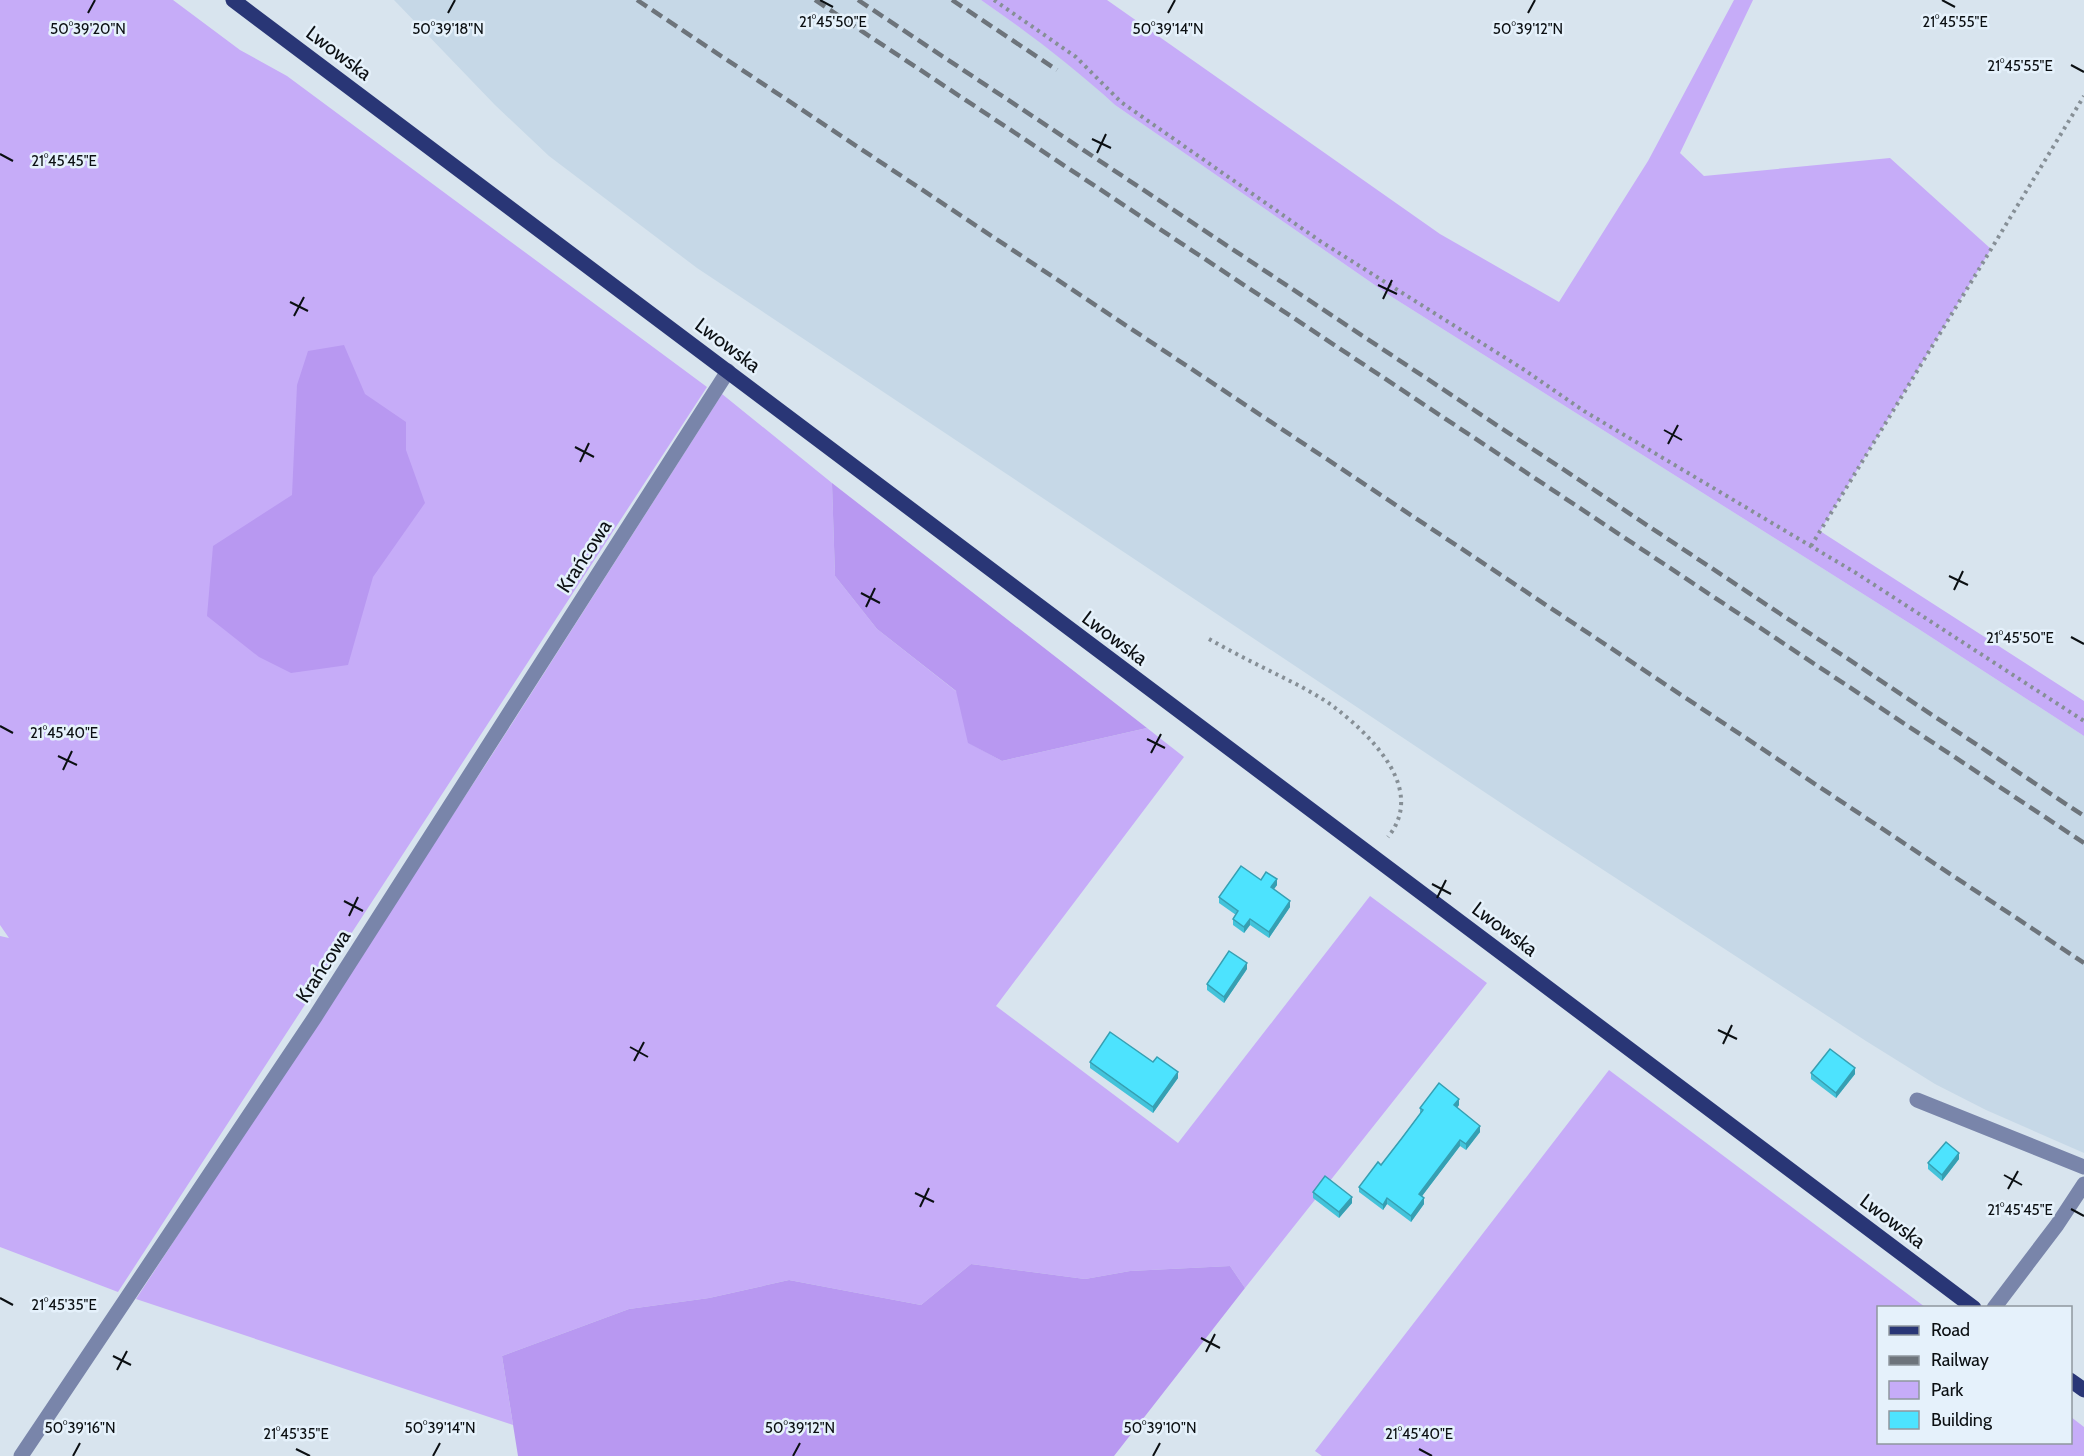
<svg xmlns="http://www.w3.org/2000/svg" width="2084" height="1456" viewBox="0 0 2084 1456" font-family="Cabin,sans-serif">
  <style>
    .built { fill: #c6d8e7 }
    .green { fill: #c6acf8 }
    .forest { fill: #b898f1 }
    .lines { fill: none; stroke-linecap: round; stroke-linejoin: round }
    .path { stroke: #868f96; stroke-width: 4; stroke-dasharray: 3 4.5; stroke-linecap: butt }
    .minor { stroke: #7985aa; stroke-width: 15 }
    .major { stroke: #293676; stroke-width: 15 }
    .rail { stroke: #6d747b; stroke-width: 4.5; stroke-dasharray: 12 6; stroke-linecap: butt }
    .wall { fill: #42c3da }
    .shaded-wall { fill: #369fb2 }
    .building { fill: #4de3fe; stroke: #369fb2; stroke-width: 1.5 }
    .ticks { fill: none; stroke: #0b0f12; stroke-width: 2 }
    .labels { text-anchor: middle; stroke-width: 5; stroke-linejoin: round; paint-order: stroke }
    .street-label { font-size: 20px; fill: #0b0f12; stroke: #e5f1fb }
    .ticks-label { font-size: 15px; text-anchor: middle; fill: #0b0f12; stroke: #e5f1fb; stroke-width: 5; stroke-linejoin: round; paint-order: stroke }
  </style>
  <rect width="100%" height="100%" fill="#d8e4ee"/>
  <path class="built" d="M394,0H981L1042,43L1080,73L1115,105L1392,297L1917,628L2084,736V1153L1986,1110L1935,1084L1866,1041L1522,817L697,268L549,156L495,105Z"/>
  <g class="green">
    <path d="M0,0H173L240,50L287,76L707,387L118,1292L0,1247V936L9,938L0,925Z"/>
    <path d="M981,0H1107L1440,234L1559,302L1648,161L1734,0H1753L1680,153L1704,176L1890,158L1991,249L1820,531L2084,701V736L1917,628L1392,297L1115,105C1071,65 1030,34 981,0Z"/>
    <path d="M722,394L832,483L835,576L877,629L957,692L969,743L1002,761L1147,728L1184,757L996,1006L1178,1143L1370,896L1487,983L1245,1288L1230,1266L1130,1271L1085,1279L971,1264L921,1305L789,1280L709,1298L629,1309L502,1356L513,1425L136,1299L488,761Z"/>
    <path d="M1609,1070L1925,1307L1878,1308V1442H2070L2071,1417L2084,1427V1456H1322L1315,1451Z"/>
  </g>
  <g class="forest">
    <path d="M344,345L365,394L406,422V450L425,503L373,577L348,665L291,673L259,657L207,616L213,546L292,495L297,385L308,351Z"/>
    <path d="M832,484V483L1147,728L1002,761L968,743L956,691L877,629L835,576Z"/>
    <path d="M971,1264L1085,1279L1130,1271L1230,1266L1245,1288L1114,1456H518L502,1356L629,1309L709,1298L789,1280L921,1305Z"/>
  </g>
  <g class="lines">
    <g class="path">
      <path d="M994,0L1076,57L1121,102L1320,241L1523,369L1584,411L1856,573L2084,721"/>
      <path d="M1811,546L2084,96"/>
      <path d="M1209,639C1230,651 1252,662 1274,673C1296,684 1319,695 1338,710C1373,738 1426,790 1388,837"/>
    </g>
    <g class="minor">
      <path d="M1917,1100L2084,1167"/>
      <path d="M1994,1308L2057,1225L2084,1184"/>
      <path d="M21,1456L315,1017L728,371"/>
    </g>
    <g class="major">
      <path d="M233,0L1974,1308"/>
      <path d="M2070,1380L2084,1390"/>
    </g>
    <g class="rail">
      <path d="M637,0L2084,963"/>
      <path d="M815,0L2084,843"/>
      <path d="M858,0L2084,816"/>
      <path d="M952,0L1057,70"/>
    </g>
  </g>
  <g class="wall">
    <path d="M1261,880L1277,885L1274,889L1290,907L1269,938L1250,925L1244,933L1233,925V919L1236,915L1219,903V897Z"/>
    <path d="M1247,969L1224,1003L1207,990V984Z"/>
    <path d="M1090,1062H1153L1178,1078L1153,1113L1090,1068Z"/>
    <path d="M1811,1073L1855,1074L1836,1098L1811,1079Z"/>
    <path d="M1459,1105L1457,1108L1480,1132L1466,1150L1460,1146L1422,1196L1424,1204L1411,1222L1387,1204L1383,1210L1359,1192V1187L1381,1165L1420,1114V1108Z"/>
    <path d="M1959,1159L1942,1181L1928,1169V1163Z"/>
    <path d="M1313,1192L1352,1203L1339,1218L1313,1198Z"/>
  </g>
  <g class="shaded-wall">
    <path d="M1277,879V885L1271,893V887Z"/>
    <path d="M1290,901V907L1269,938V932Z"/>
    <path d="M1250,919V925L1244,933V927Z"/>
    <path d="M1247,963V969L1224,1003V997Z"/>
    <path d="M1855,1068V1074L1836,1098V1093Z"/>
    <path d="M1178,1072V1078L1153,1113V1107Z"/>
    <path d="M1459,1099V1105L1454,1111V1105Z"/>
    <path d="M1480,1126V1132L1466,1150V1144Z"/>
    <path d="M1460,1140V1146L1419,1200V1194Z"/>
    <path d="M1959,1153V1159L1942,1181V1175Z"/>
    <path d="M1352,1197V1203L1339,1218V1212Z"/>
    <path d="M1387,1198V1204L1383,1210V1205Z"/>
    <path d="M1424,1198V1204L1411,1222V1216Z"/>
  </g>
  <g class="building">
    <path d="M1241,866L1261,880L1266,872L1277,879L1271,887L1290,901L1269,932L1250,919L1244,927L1233,919L1238,911L1219,897Z"/>
    <path d="M1229,951L1247,963L1224,997L1207,984Z"/>
    <path d="M1110,1032L1153,1062L1157,1057L1178,1072L1153,1107L1090,1062Z"/>
    <path d="M1830,1049L1855,1068L1836,1093L1811,1073Z"/>
    <path d="M1439,1083L1459,1099L1454,1105L1480,1126L1466,1144L1460,1140L1419,1194L1424,1198L1411,1216L1387,1198L1383,1205L1359,1187L1378,1162L1381,1165L1402,1138L1423,1110L1420,1108Z"/>
    <path d="M1946,1142L1959,1153L1942,1175L1928,1163Z"/>
    <path d="M1325,1176L1352,1197L1339,1212L1313,1192Z"/>
  </g>
  <path class="ticks" d="M820,0L833,7M1942,0L1955,7M88,13L95,0M448,13L455,0M1168,13L1175,0M1528,13L1535,0M2071,65L2084,72M1092,139L1111,148M1097,153L1106,134M0,154L13,161M1378,285L1397,294M1383,299L1392,280M290,302L308,311M294,316L304,297M1664,430L1682,440M1668,444L1678,425M575,447L594,457M580,462L589,443M1949,576L1968,585M1954,590L1963,571M861,593L880,603M866,607L875,588M2071,637L2084,644M0,726L13,733M1147,739L1165,748M1151,753L1161,734M58,756L77,765M63,770L72,751M1432,884L1451,894M1437,898L1446,880M344,901L363,911M349,916L358,897M1718,1030L1737,1039M1723,1044L1732,1025M630,1047L648,1057M634,1061L644,1042M2004,1175L2022,1185M2008,1189L2018,1171M915,1193L934,1202M920,1207L929,1188M2071,1209L2084,1216M0,1298L13,1305M1201,1338L1220,1348M1206,1352L1215,1334M113,1356L131,1365M117,1370L127,1351M296,1449L310,1456M1419,1449L1432,1456M73,1456L80,1443M433,1456L440,1443M793,1456L800,1443M1153,1456L1160,1443"/>
  <g class="labels">
    <g class="street-label">
      <text transform="translate(339 53) rotate(37)" y="7">Lwowska</text>
      <text transform="translate(728 345) rotate(37)" y="7">Lwowska</text>
      <text transform="translate(584 556) rotate(-57)" y="7">Krańcowa</text>
      <text transform="translate(1115 638) rotate(37)" y="7">Lwowska</text>
      <text transform="translate(1505 929) rotate(37)" y="7">Lwowska</text>
      <text transform="translate(323 966) rotate(-57)" y="7">Krańcowa</text>
      <text transform="translate(1893 1221) rotate(37)" y="7">Lwowska</text>
    </g>
  </g>
  <g class="ticks-label">
    <text x="1955" y="27">21°45'55"E</text>
    <text x="833" y="27">21°45'50"E</text>
    <text x="88" y="34">50°39'20"N</text>
    <text x="448" y="34">50°39'18"N</text>
    <text x="1168" y="34">50°39'14"N</text>
    <text x="1528" y="34">50°39'12"N</text>
    <text x="2020" y="71">21°45'55"E</text>
    <text x="64" y="166">21°45'45"E</text>
    <text x="2020" y="643">21°45'50"E</text>
    <text x="64" y="738">21°45'40"E</text>
    <text x="2020" y="1215">21°45'45"E</text>
    <text x="64" y="1310">21°45'35"E</text>
    <text x="80" y="1433">50°39'16"N</text>
    <text x="440" y="1433">50°39'14"N</text>
    <text x="800" y="1433">50°39'12"N</text>
    <text x="1160" y="1433">50°39'10"N</text>
    <text x="296" y="1439">21°45'35"E</text>
    <text x="1419" y="1439">21°45'40"E</text>
  </g>
  <rect x="1877" y="1306" width="195" height="138" fill="#e5f1fb" stroke="#8e979e" stroke-width="1.5"/>
  <rect x="1889" y="1326" width="30" height="9" fill="#293676" stroke="#8e979e" stroke-width="1.5"/>
  <text x="1931" y="1336" font-size="18" fill="#0b0f12">Road</text>
  <rect x="1889" y="1356" width="30" height="9" fill="#6d747b" stroke="#8e979e" stroke-width="1.5"/>
  <text x="1931" y="1366" font-size="18" fill="#0b0f12">Railway</text>
  <rect x="1889" y="1381" width="30" height="18" fill="#c6acf8" stroke="#8e979e" stroke-width="1.5"/>
  <text x="1931" y="1396" font-size="18" fill="#0b0f12">Park</text>
  <rect x="1889" y="1411" width="30" height="18" fill="#4de3fe" stroke="#8e979e" stroke-width="1.5"/>
  <text x="1931" y="1426" font-size="18" fill="#0b0f12">Building</text>
</svg>
